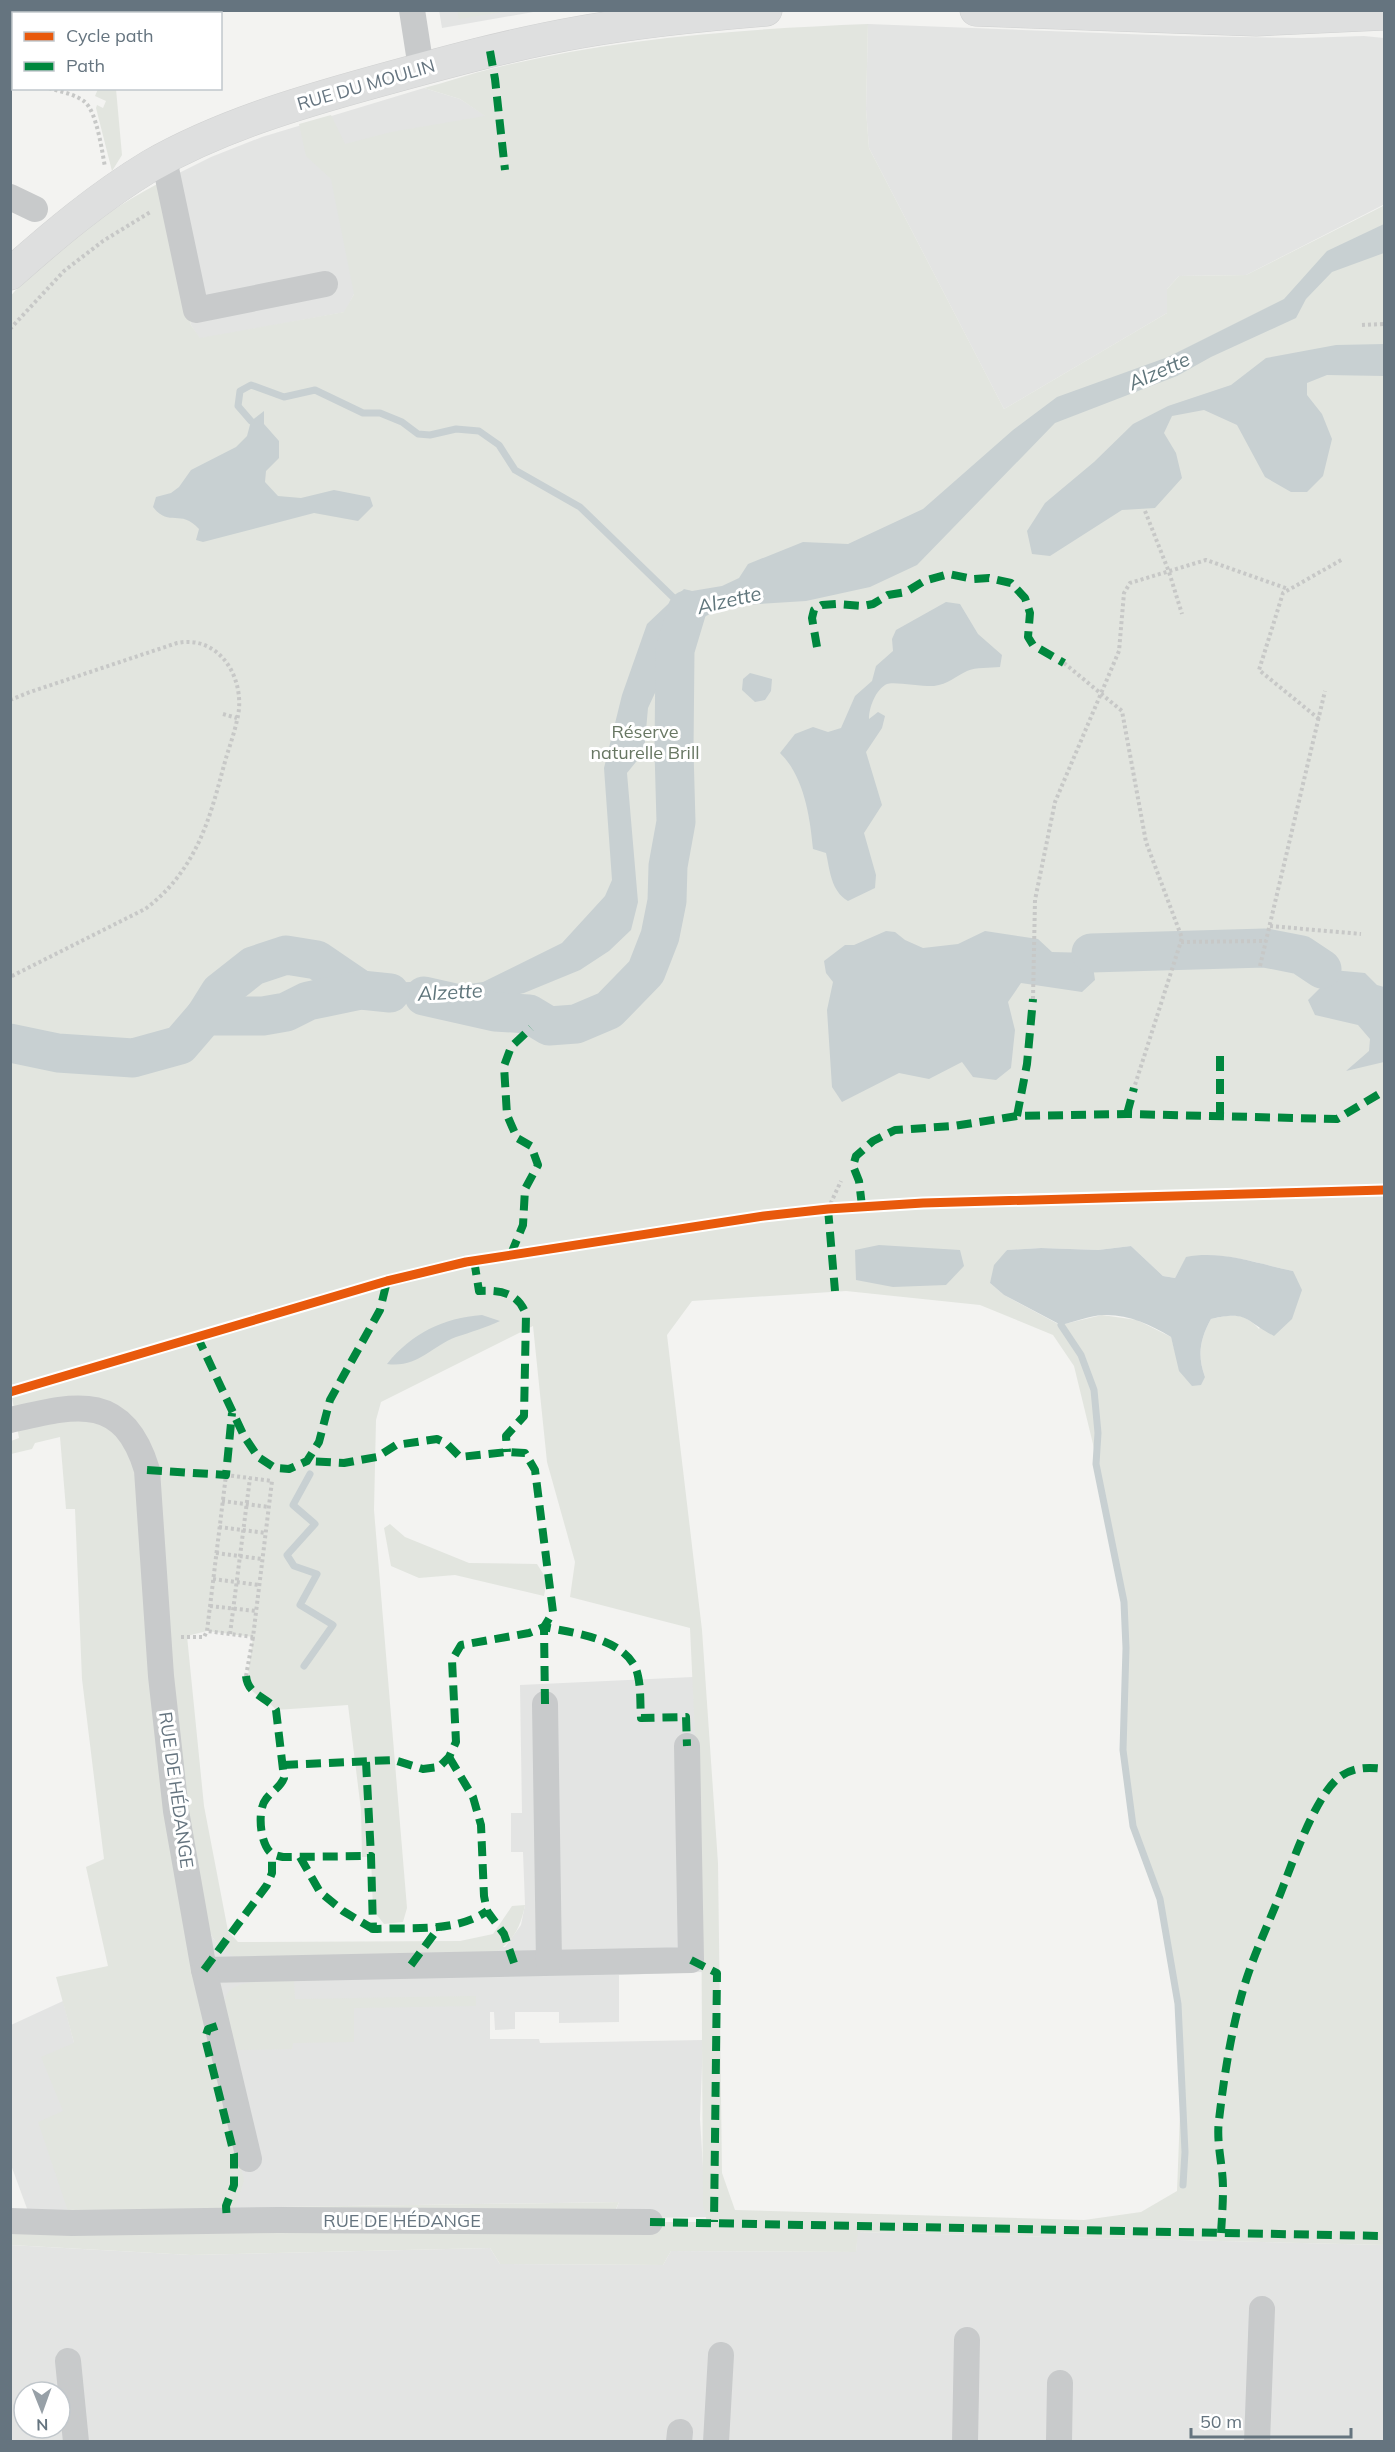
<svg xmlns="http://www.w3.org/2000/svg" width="1395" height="2452" viewBox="0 0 1395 2452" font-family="Mulish,sans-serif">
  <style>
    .built { fill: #e3e4e3; fill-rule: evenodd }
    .green { fill: #e2e5df; fill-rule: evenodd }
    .water { fill: #c8d0d2 }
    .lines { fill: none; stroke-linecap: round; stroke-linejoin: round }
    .stream { stroke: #c8d0d2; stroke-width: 7 }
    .river { stroke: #c8d0d2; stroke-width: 39 }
    .major-casing { stroke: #d0d1d1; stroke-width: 33 }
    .path { stroke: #c7c8c7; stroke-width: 4; stroke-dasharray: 3 3; stroke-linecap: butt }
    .minor { stroke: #c8cacb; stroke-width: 26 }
    .major { stroke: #dedfdf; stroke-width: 32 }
    .quiet { stroke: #00873e; stroke-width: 8; stroke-dasharray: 15 8; stroke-linecap: butt }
    .cycleway-casing { stroke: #fff; stroke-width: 13 }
    .cycleway { stroke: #e8590c; stroke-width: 9 }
    .labels { text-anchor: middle; stroke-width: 6; stroke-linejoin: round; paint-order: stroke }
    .street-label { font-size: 18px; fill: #65747f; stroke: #fff }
    .park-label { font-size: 18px; fill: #687763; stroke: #fff }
    .water-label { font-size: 20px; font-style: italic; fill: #60767c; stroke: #fff }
  </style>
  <rect width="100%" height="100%" fill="#f3f3f1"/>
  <g class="built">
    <path d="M439,10L539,11L442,28Z"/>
    <path d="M868,24L1180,36L1302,38L1364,36L1384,38L1383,205L1246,275L1179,276L1167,289V313L1004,409L869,148L866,109Z"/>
    <path d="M424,88L460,99L486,116L354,294L345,312L200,339L191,325L161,182L211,157L262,137Z"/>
    <path d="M693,1677L701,1864L702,1972L619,1975V2022L559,2023V2012H515V2029L495,2030L494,2012H490V2039H539L540,2043L703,2040L700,2119L706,2217L638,2218L616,2210L619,2202L279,2207L230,2221L212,2050L208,1930L219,1947H505L521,1925L525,1905L523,1852H511V1813H522L520,1685Z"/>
    <path d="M63,2001L119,2214H29L11,2165V2025Z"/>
    <path d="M857,2232L1384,2245V2441H11L10,2245L191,2255L490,2248L500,2264L663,2265L671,2251L856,2252ZM24,2392H60V2428H24Z"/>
  </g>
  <g class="green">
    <path d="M457,10H508V11L459,19Z"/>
    <path d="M868,24L866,109L869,148L1004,409L1167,313V289L1179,276L1246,275L1383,206L1384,171V2245L858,2232L856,2252L671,2251L663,2265L500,2264L490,2248L191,2255L11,2245V2221L72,2223L38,2122L63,2111L41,2057L74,2043L56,1977L108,1966L86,1867L104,1859L82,1679L75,1509H66L60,1437L35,1443L32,1449L11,1454V1441L19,1438L11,1391L10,297C20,284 32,275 43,264C79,231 118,205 161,182L191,325L200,338L344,312L354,294L331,179L306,156L299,124L331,115L345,144L391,132L485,116L460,99L424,88C447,82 470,74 494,68C616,38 742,29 868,24ZM1131,1246L1163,1276L1175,1278L1186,1258C1222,1250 1258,1264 1293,1271L1259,1329C1244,1312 1232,1314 1211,1319C1200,1339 1197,1355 1205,1377L1175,1352L1171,1337L1137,1320L1102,1315L1060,1325L1004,1295L990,1283L1007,1250L1041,1248L1098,1250ZM846,1291L980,1305L1053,1335L1074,1366L1093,1444L1124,1602L1126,1648L1123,1750L1133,1826L1160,1899L1178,2004L1182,2062L1177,2191L1141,2212L1084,2220L735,2210L722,2173L718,1863L702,1630L667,1335L692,1301ZM533,1326L547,1462L575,1562L570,1597L690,1628L701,1864L703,2205L707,2222H650L616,2209L619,2202L279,2207V2220L235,2208L244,2180L212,2050L208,1930L219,1947L236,1958L490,1956C512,1943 520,1930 525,1905L512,1906L493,1934L460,1941L238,1942L228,1931L204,1806L187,1636L207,1631L253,1637L247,1684C254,1697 268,1699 276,1710L348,1705L361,1810L362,1857H371L373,1910L384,1924L403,1922L407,1908L374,1510L376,1420L381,1402Z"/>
    <path d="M98,89H116L122,155L112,171L96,108L97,105L103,108L106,101L95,96Z"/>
    <path d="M390,1524L405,1537L469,1563L537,1564L547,1580L544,1596L455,1575L419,1578L391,1566L384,1528Z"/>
    <path d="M294,1981L295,1999L476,1996V2006L354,2008V2042L293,2043L292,2049L235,2050C232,2035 226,2018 225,2003C224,1976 276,1981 294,1981Z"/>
  </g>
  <g class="water">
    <path d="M1384,224V253L1332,272L1306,299L1296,318L1211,357L1177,376L1055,423L917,565L870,587L806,601L726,606L694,622L675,650L648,708L644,752L627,773L638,902L631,930L609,951L580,970L524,993L492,1001L453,1004L410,999L396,1003L337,995L317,960L364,983L411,982L435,989L483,982L562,943L605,896L612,880L604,768L622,695L647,624L684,589L692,591L722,586L739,578L748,564L803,542L848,544L923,509L1013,430L1057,397L1168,357L1284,299L1327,251Z"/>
    <path d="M1384,344V376L1327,375L1307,383V395L1322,414L1332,439L1323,476L1307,492H1291L1265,477L1237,425L1204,410L1172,416L1164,433L1176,453L1182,478L1155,508L1122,510L1050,556L1032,554L1027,531L1045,503L1094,462L1133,424L1168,406L1231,385L1266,358L1336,345Z"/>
    <path d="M264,411V424L279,441V458L266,471L265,482L278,496L301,498L334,490L370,497L373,506L358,521L314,513L203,542L196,540L199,529C180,508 169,528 153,507L156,497L171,493L179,487L191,470L236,447L247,436L251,421Z"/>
    <path d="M946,602L960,604L978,634L1002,655L1000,667C990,668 976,667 967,671C955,677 948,684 934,686C924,687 893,681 887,684C876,689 869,707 869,719L878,712L885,716L882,728L866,752L882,805L864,833L876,875L875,888L848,901C831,891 830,871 826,853L813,849C810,817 804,776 780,753L795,734L813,727L828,732L841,728L855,696L872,681L876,666L893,651L892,639L896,630Z"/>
    <path d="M750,673L772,679L771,691L765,700L755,702L742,690L743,679Z"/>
    <path d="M886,931L895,932L905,940L923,948L958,944L985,931L1038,939L1052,952L1091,953L1095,980L1082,992L1021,983L1008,1002L1015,1030L1011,1068L996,1080L973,1077L962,1062L929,1079L899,1073L842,1102L832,1087L827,1010L833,982L826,973L824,961L845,945H854Z"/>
    <path d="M1322,969L1365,973L1377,985L1384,987V1062L1346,1071L1369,1051L1370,1039L1358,1025L1315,1015L1308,1000L1320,988Z"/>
    <path d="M879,1245L960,1250L964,1266L946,1285L893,1287L856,1280L855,1250Z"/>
    <path d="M1131,1246L1163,1276L1175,1278L1186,1257C1222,1250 1258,1264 1293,1271L1302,1290L1292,1319L1274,1336C1245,1321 1248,1310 1211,1319C1200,1339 1197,1355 1205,1377L1201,1385L1192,1386L1179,1371L1171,1337C1150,1324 1128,1314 1103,1315C1089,1316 1074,1322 1061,1325L1004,1295L990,1283L994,1265L1007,1250L1041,1248L1098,1250Z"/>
    <path d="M482,1315L500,1321C485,1328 471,1332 456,1337C430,1347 418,1368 387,1364C412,1333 443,1318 482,1315Z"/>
  </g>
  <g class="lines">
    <g class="stream">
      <path d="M251,421L238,406L240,391L251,385L284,397L315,390L363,413H380L402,422L418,434L430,435L456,429L479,431L499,445L515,470L580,507L680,604"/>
      <path d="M1061,1325L1081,1355L1094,1390L1098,1433L1096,1464L1124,1602L1126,1648L1123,1750L1133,1826L1160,1899L1178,2004L1185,2152L1183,2185"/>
      <path d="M304,1666L333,1625L300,1605L317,1574L294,1566L287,1555L315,1524L293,1505L310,1474"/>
    </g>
    <g class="river">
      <path d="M1091,953L1265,948L1301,955L1322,969"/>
      <path d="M424,996L495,1012L529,1014L549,1026L576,1024L609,1010L646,972L660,936L667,901L668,866L676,822L674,751L675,650L687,610"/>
      <path d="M205,1016L220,992L253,966L286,955L317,960L361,990"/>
      <path d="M10,1043L58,1053L133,1058L180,1045L205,1016H263L286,1012L308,1001L361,990L390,993"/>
    </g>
    <g class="major-casing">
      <g id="major">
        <path d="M976,10L1256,20L1384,14"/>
        <path d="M10,274C55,234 99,197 150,166C220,126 298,103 374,82C443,63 512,44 581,32C643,21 704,15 766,10"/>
      </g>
    </g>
    <g class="path">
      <path d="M10,76L14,78"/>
      <path d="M49,88C61,92 75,94 85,102C97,113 102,151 105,167"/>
      <path d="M1362,325L1384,324"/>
      <path d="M10,329L64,271L103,241L152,211"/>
      <path d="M1145,511L1169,572L1182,614"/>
      <path d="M1064,663L1122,711L1146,842L1182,938L1134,1088"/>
      <path d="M10,700L30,692L177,643C216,635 242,672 239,709C237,725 231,742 226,758C216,794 208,830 188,862C177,880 162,897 145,909L10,977"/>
      <path d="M223,714L237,718"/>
      <path d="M1319,719L1259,670L1283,593L1343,559"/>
      <path d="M1270,926L1361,934"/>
      <path d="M1181,942L1266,941"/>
      <path d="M1260,966L1325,691"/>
      <path d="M1033,999L1035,900L1055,802L1119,651L1124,593L1130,583L1206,560L1288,589"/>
      <path d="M828,1209L841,1181"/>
      <path d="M222,1501L269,1507"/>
      <path d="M219,1527L266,1533"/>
      <path d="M216,1553L262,1559"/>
      <path d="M213,1579L259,1585"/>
      <path d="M210,1606L256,1611"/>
      <path d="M230,1634L250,1478"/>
      <path d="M181,1637H204L207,1631L226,1475L272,1481L253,1637L207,1631"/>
      <path d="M246,1676L253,1637"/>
    </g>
    <g class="minor">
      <path d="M412,10L421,68"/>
      <path d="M164,159L196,310L325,284"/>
      <path d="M10,197L35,209"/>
      <path d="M10,1420C75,1405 123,1391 147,1470L161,1676L176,1811L204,1970L691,1960L687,1746"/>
      <path d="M545,1704L549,1962"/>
      <path d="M204,1970L249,2159"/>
      <path d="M10,2221L72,2223L279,2220L650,2222"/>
      <path d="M68,2361L76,2442"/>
      <path d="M679,2442L680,2432"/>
      <path d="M716,2442L721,2355"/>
      <path d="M965,2442L967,2340"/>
      <path d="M1059,2442L1060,2383"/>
      <path d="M1257,2442L1262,2309"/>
    </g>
    <use href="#major" class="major"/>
    <g class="quiet">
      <path d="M490,51L495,79L505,170"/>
      <path d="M817,647L812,618L814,610L822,605L836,604L863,606L873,604L888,595L906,592L924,581L949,574L973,579L989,578L1011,583L1025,598L1030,613L1028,637L1033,645L1064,663"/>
      <path d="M1220,1056V1116"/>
      <path d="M1127,1114L1134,1088"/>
      <path d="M1017,1116L1027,1064L1033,999"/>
      <path d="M862,1206L859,1181L853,1166L856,1156L873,1141L895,1130L954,1126L1017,1116L1127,1114L1337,1119L1384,1091"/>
      <path d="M828,1209L835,1291"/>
      <path d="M511,1254L523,1225L525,1189L538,1165L531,1146L517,1138L507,1115L504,1066L511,1047L531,1028"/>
      <path d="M474,1260L479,1291C499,1290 519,1292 526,1315L524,1416L506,1436L507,1452"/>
      <path d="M197,1336L244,1436L258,1457L275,1468L289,1469L307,1461L319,1442L330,1400L380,1310L387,1281"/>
      <path d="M147,1470L226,1475L232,1413"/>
      <path d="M246,1676C248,1696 267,1696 276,1710L284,1778C280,1788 272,1791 266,1799C257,1810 260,1842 270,1852C273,1855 278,1856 283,1857L371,1856L373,1929C411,1927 456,1933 487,1911"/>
      <path d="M545,1704L544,1627C574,1633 631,1639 638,1676C641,1689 640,1704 641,1718L686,1717L687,1746"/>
      <path d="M449,1757L473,1797L481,1825L484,1896L487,1911L504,1934L514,1963"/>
      <path d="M366,1762L371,1856"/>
      <path d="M283,1765L394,1760L423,1769L439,1767L449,1757L456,1742L452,1660L461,1645L529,1633L544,1627L553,1612L535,1470L525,1453L507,1452L460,1457L446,1443L437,1439L396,1445L377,1457L344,1463L307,1461"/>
      <path d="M300,1857L320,1892L343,1911L373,1929"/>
      <path d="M691,1960L717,1973L714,2222"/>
      <path d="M411,1965L440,1926"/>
      <path d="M204,1970L267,1885L272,1873V1854"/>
      <path d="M217,2026L208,2029L205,2038L234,2154V2185L226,2206L227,2221"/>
      <path d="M650,2222L1384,2236"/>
      <path d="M1221,2233C1222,2218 1223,2203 1223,2188C1223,2165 1216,2143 1219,2120C1224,2076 1231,2032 1243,1990C1253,1956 1268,1925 1281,1892C1292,1864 1316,1793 1341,1776C1354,1767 1369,1767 1384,1769"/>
    </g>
    <g class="cycleway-casing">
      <path id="cycleway" d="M10,1392L387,1281L466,1262L764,1216L828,1209L923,1203L1384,1190"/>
    </g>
    <use href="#cycleway" class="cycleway"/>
  </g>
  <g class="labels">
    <g class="street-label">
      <text transform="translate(366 85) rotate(-16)" y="6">RUE DU MOULIN</text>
      <text transform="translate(176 1790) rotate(82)" y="6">RUE DE HÉDANGE</text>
      <text x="402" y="2227">RUE DE HÉDANGE</text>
    </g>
    <g class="park-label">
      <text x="645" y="738">Réserve<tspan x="645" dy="21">naturelle Brill</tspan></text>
    </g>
    <g class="water-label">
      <text transform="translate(1159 371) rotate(-24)" y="7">Alzette</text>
      <text transform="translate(729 600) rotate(-13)" y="7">Alzette</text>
      <text transform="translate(450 992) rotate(-3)" y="7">Alzette</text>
    </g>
  </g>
  <rect width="1395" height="2452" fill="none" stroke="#65747f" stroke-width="24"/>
  <rect x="12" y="12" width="210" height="78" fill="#ffffff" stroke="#c1c7cc" stroke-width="1.5"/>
  <rect x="24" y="32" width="30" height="9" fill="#e8590c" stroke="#c1c7cc" stroke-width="1.5"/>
  <text x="66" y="42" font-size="18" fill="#65747f">Cycle path</text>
  <rect x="24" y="62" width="30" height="9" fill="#00873e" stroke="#c1c7cc" stroke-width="1.5"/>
  <text x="66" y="72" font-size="18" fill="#65747f">Path</text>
  <g transform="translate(42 2410) rotate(179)"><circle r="28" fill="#ffffff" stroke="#c1c7cc" stroke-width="1.5"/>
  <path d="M0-4.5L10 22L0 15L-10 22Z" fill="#97a0a7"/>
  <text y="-9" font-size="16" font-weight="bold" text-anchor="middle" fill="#65747f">N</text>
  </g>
  <path d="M1191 2428v9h160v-9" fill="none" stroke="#65747f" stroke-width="3"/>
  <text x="1200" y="2428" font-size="18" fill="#65747f" stroke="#ffffff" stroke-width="4.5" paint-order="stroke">50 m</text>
</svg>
